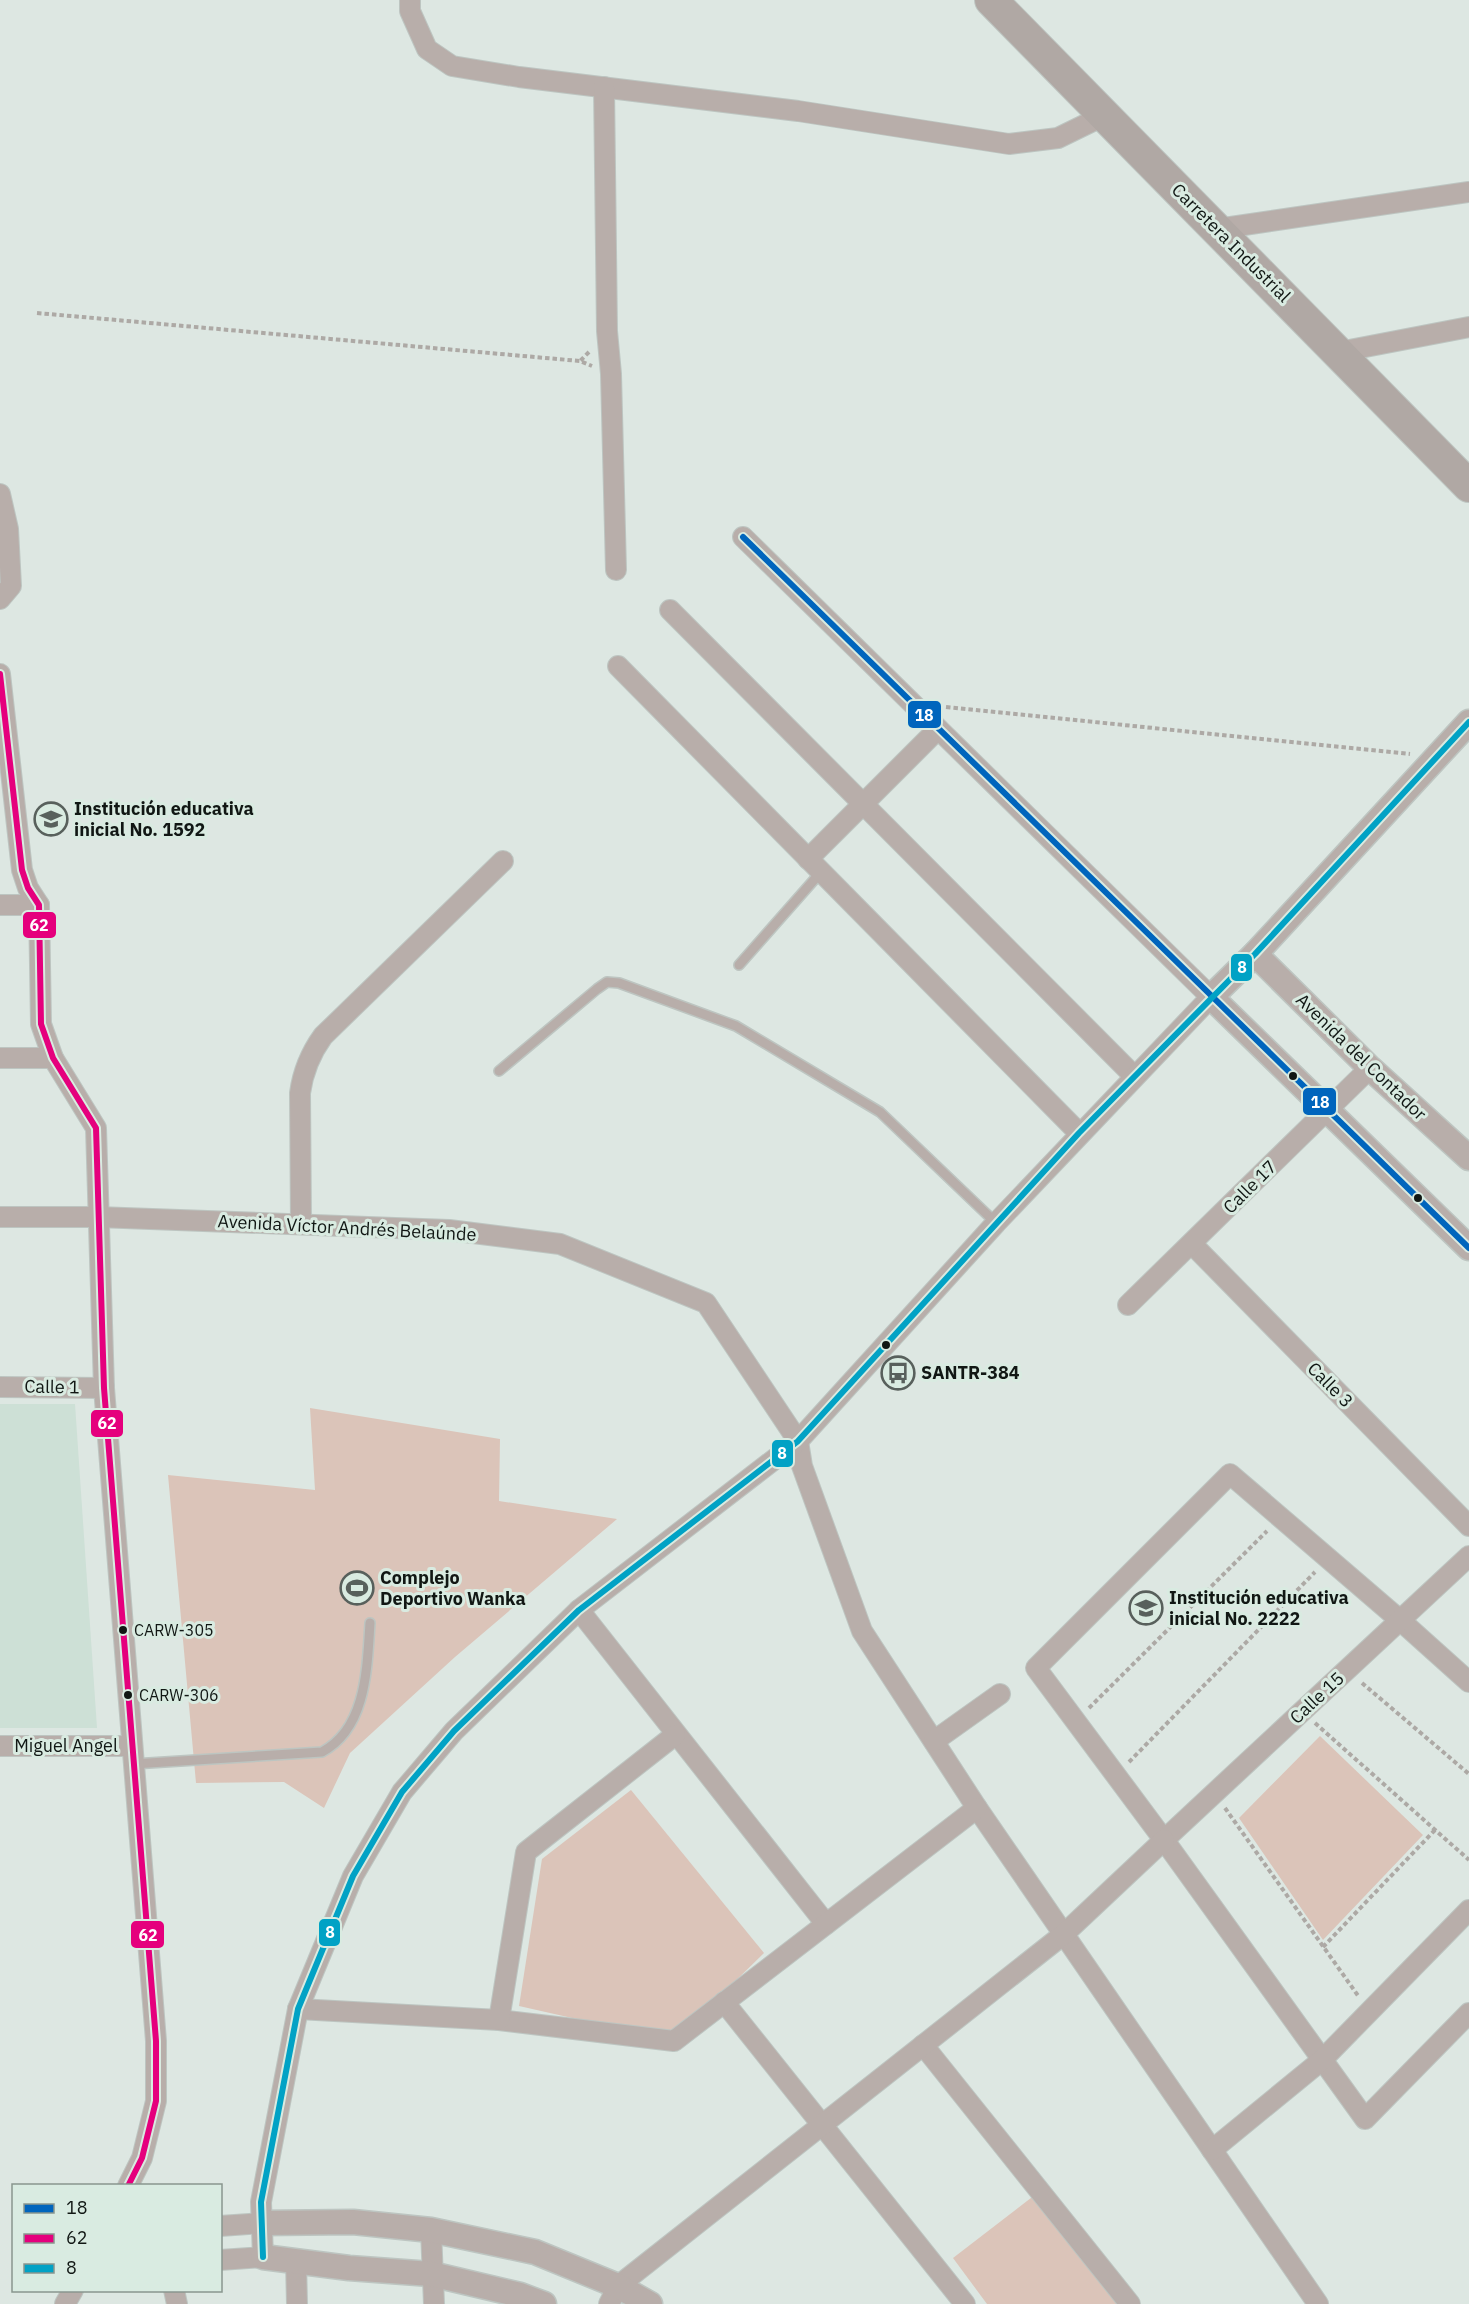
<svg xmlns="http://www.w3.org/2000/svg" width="1469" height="2304" viewBox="0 0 1469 2304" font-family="'IBM Plex Sans',sans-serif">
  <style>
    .built { fill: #cde0d6 }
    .green { fill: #dbc4b9 }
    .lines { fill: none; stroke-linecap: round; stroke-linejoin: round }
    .service-casing { stroke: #bdc5c1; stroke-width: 12 }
    .minor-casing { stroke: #bdc5c1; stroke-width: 22 }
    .tertiary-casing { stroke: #bdc5c1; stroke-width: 27 }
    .trunk-casing { stroke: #bdc5c1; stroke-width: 34 }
    .path { stroke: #ada9a5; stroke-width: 4; stroke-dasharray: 4.5 3; stroke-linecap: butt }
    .service { stroke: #b8aeaa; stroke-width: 9 }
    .minor { stroke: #b8aeaa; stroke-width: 20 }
    .tertiary { stroke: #b8aeaa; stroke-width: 24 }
    .trunk { stroke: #b0a8a4; stroke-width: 32 }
    .bus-1-casing { stroke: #d9ebe1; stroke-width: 10 }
    .bus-2-casing { stroke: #d9ebe1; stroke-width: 10 }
    .bus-3-casing { stroke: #d9ebe1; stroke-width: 10 }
    .bus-1 { stroke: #0065bd; stroke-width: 6 }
    .bus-2 { stroke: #e5007d; stroke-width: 6 }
    .bus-3 { stroke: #01a2c5; stroke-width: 6 }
    .bus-dot { fill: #111714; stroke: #d9ebe1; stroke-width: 2 }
    .labels { text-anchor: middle; stroke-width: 6; stroke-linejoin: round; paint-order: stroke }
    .bus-label { font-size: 16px; fill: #111714; stroke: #d9ebe1; text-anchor: start }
    .street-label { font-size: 18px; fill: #111714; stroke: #d9ebe1 }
    .poi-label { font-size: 18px; font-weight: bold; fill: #111714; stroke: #d9ebe1; text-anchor: start }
    .line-badge { stroke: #d9ebe1; stroke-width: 2 }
    .badge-label { font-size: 16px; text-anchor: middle; font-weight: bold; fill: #fff }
  </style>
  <rect width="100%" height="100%" fill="#dde7e2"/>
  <path class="built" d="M0,1404H75L97,1728H0Z"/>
  <g class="green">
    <path d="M310,1408L500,1439L499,1501L617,1519L455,1657L350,1753L324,1808L284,1782L196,1783L168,1475L315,1490Z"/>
    <path d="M1320,1736L1423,1835L1323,1940L1239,1818Z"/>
    <path d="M631,1790L764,1953L674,2041L519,2006L542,1859Z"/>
    <path d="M1040,2191L1130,2304H987L953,2258Z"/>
  </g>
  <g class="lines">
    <g class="service-casing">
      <g id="service">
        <path d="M739,965L821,872"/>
        <path d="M499,1071L597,989L607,982L619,983L736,1026L880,1112L996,1223"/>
        <path d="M133,1764L322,1752C367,1728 367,1667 370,1623"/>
      </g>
    </g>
    <g class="minor-casing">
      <g id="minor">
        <path d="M410,0V11L427,49L452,66L519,77L798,111L1009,144L1058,138L1105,115"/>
        <path d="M604,87L607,331L611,374L616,570"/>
        <path d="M1217,229L1469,192"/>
        <path d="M1339,352L1469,327"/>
        <path d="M0,494L8,529L11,586L0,599"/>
        <path d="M670,610L1134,1076"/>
        <path d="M618,666L1079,1133"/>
        <path d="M0,674L22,870L28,888L39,905L41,1024L53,1058L96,1128L104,1388L156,2041V2101L142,2158L128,2186"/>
        <path d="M808,859L938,729"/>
        <path d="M0,905H39"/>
        <path d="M0,1058H53"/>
        <path d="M0,1217H97L449,1230L560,1244L706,1303L798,1441L802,1466L862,1631L977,1808L1318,2304"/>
        <path d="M301,1224L300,1093C303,1071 310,1054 323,1036L503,861"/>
        <path d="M1192,1244L1469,1526"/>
        <path d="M1128,1305L1370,1068"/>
        <path d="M0,1387L104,1388"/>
        <path d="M579,1610L826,1924"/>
        <path d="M1469,1682L1401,1621L1230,1474L1036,1668L1164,1840L1365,2119L1469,2013"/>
        <path d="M934,1741L1000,1694"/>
        <path d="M0,1746H132"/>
        <path d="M1164,1840L1469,1556"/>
        <path d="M724,2002L965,2304"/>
        <path d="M298,2009L499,2020L674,2041L977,1808"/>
        <path d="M499,2020L526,1852L675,1735"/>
        <path d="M923,2045L1130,2304"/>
        <path d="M1212,2150L1322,2060L1469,1910"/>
        <path d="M220,2226L262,2223"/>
        <path d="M431,2230L434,2304"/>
        <path d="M220,2260L263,2257L261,2202L298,2009L353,1876L402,1792L454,1731L579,1610L798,1441L996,1223L1211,997L743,537"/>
        <path d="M296,2261L297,2304"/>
        <path d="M174,2290L177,2304"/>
        <path d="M65,2304L73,2290"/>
        <path d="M609,2304L618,2286L1064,1934L1164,1840"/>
      </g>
    </g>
    <g class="tertiary-casing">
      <g id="tertiary">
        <path d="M1469,722L1255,954L1211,997L1469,1248"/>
        <path d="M1255,954L1370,1068L1469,1158"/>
        <path d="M262,2223L353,2222L431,2230L535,2252L618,2286L650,2304"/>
        <path d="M263,2257L349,2268L431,2274L520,2295L544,2304"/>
      </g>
    </g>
    <g class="trunk-casing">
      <path id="trunk" d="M991,0L1469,486"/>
    </g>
    <g class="path">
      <path d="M37,313L580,361"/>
      <path d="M589,352L580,361L592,366"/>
      <path d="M946,707L1410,754"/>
      <path d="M1362,1683L1469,1774"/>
      <path d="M1089,1708L1267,1531"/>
      <path d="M1315,1723L1469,1860"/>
      <path d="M1129,1762L1315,1572"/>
      <path d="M1225,1808L1359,1997"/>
      <path d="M1323,1947L1435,1830"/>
    </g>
    <use href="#service" class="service"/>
    <use href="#minor" class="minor"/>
    <use href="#tertiary" class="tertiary"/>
    <use href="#trunk" class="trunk"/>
    <g class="bus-1-casing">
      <path id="bus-1" d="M743,537L1469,1248"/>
    </g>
    <g class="bus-2-casing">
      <path id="bus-2" d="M0,674L22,870L28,888L39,905L41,1024L53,1058L96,1128L104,1388L156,2041V2101L142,2158L128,2186"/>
    </g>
    <g class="bus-3-casing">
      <path id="bus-3" d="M263,2257L261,2202L298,2009L353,1876L402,1792L454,1731L579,1610L798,1441L1079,1133L1255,954L1469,722"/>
    </g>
    <use href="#bus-1" class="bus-1"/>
    <use href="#bus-2" class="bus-2"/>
    <use href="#bus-3" class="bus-3"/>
  </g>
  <defs>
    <g id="school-ring" transform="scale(1.725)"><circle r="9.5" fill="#d9ebe1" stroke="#58605c" stroke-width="1.5"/><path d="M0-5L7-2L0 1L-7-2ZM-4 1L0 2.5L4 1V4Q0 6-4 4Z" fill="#58605c"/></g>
    <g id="bus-ring" transform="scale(1.725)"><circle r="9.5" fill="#d9ebe1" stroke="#58605c" stroke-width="1.5"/><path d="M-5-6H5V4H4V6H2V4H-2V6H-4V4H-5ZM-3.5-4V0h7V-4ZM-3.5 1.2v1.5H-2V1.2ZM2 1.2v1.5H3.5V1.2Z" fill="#58605c"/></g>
    <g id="stadium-ring" transform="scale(1.725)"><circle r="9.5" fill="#d9ebe1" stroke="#58605c" stroke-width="1.5"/><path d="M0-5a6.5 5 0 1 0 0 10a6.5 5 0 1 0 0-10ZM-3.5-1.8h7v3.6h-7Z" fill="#58605c"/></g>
  </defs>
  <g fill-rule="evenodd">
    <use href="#school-ring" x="51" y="819"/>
    <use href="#bus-ring" x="898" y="1373"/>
    <use href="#stadium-ring" x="357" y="1588"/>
    <use href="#school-ring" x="1146" y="1608"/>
  </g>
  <g class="bus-dot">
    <circle cx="1293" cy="1076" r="5"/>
    <circle cx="1418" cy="1198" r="5"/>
    <circle cx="886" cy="1345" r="5"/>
    <circle cx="123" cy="1630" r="5"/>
    <circle cx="128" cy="1695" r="5"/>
  </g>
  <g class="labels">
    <g class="bus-label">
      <text x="134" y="1636">CARW-305</text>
      <text x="139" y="1701">CARW-306</text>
    </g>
    <g class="street-label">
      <text transform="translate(1231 243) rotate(45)" y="6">Carretera Industrial</text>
      <text transform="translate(1361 1057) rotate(44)" y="6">Avenida del Contador</text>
      <text transform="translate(1250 1187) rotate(-45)" y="6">Calle 17</text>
      <text transform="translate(347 1228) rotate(3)" y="6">Avenida Víctor Andrés Belaúnde</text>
      <text transform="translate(1330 1385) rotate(45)" y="6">Calle 3</text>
      <text transform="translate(52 1387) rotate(1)" y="6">Calle 1</text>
      <text transform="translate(1317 1698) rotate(-43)" y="6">Calle 15</text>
      <text x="66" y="1752">Miguel Angel</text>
    </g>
    <g class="poi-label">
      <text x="74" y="815">Institución educativa<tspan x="74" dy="21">inicial No. 1592</tspan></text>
      <text x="921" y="1379">SANTR-384</text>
      <text x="380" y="1584">Complejo<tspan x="380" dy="21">Deportivo Wanka</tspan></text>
      <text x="1169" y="1604">Institución educativa<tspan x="1169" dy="21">inicial No. 2222</tspan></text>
    </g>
  </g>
  <g class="line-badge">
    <rect x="907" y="700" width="35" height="29" rx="6" fill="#0065bd"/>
    <rect x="22" y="911" width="35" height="28" rx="6" fill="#e5007d"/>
    <rect x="1230" y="953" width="23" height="29" rx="6" fill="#01a2c5"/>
    <rect x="1302" y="1087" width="35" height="29" rx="6" fill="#0065bd"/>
    <rect x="90" y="1409" width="34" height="29" rx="6" fill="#e5007d"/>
    <rect x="771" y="1439" width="23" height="29" rx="6" fill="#01a2c5"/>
    <rect x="318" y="1918" width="23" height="29" rx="6" fill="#01a2c5"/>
    <rect x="130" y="1920" width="35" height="29" rx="6" fill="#e5007d"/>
  </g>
  <g class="badge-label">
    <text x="924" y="721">18</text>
    <text x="39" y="931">62</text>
    <text x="1242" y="973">8</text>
    <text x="1320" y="1108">18</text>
    <text x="107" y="1429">62</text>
    <text x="782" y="1459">8</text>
    <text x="330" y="1938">8</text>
    <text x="148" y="1941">62</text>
  </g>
  <rect x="12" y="2184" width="210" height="108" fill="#d9ebe1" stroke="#89968f" stroke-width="1.5"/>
  <rect x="24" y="2204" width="30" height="9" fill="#0065bd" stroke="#89968f" stroke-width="1.5"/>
  <text x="66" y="2214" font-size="18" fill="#111714">18</text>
  <rect x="24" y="2234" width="30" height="9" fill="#e5007d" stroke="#89968f" stroke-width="1.5"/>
  <text x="66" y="2244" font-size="18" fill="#111714">62</text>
  <rect x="24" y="2264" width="30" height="9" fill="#01a2c5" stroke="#89968f" stroke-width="1.5"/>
  <text x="66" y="2274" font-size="18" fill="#111714">8</text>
</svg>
